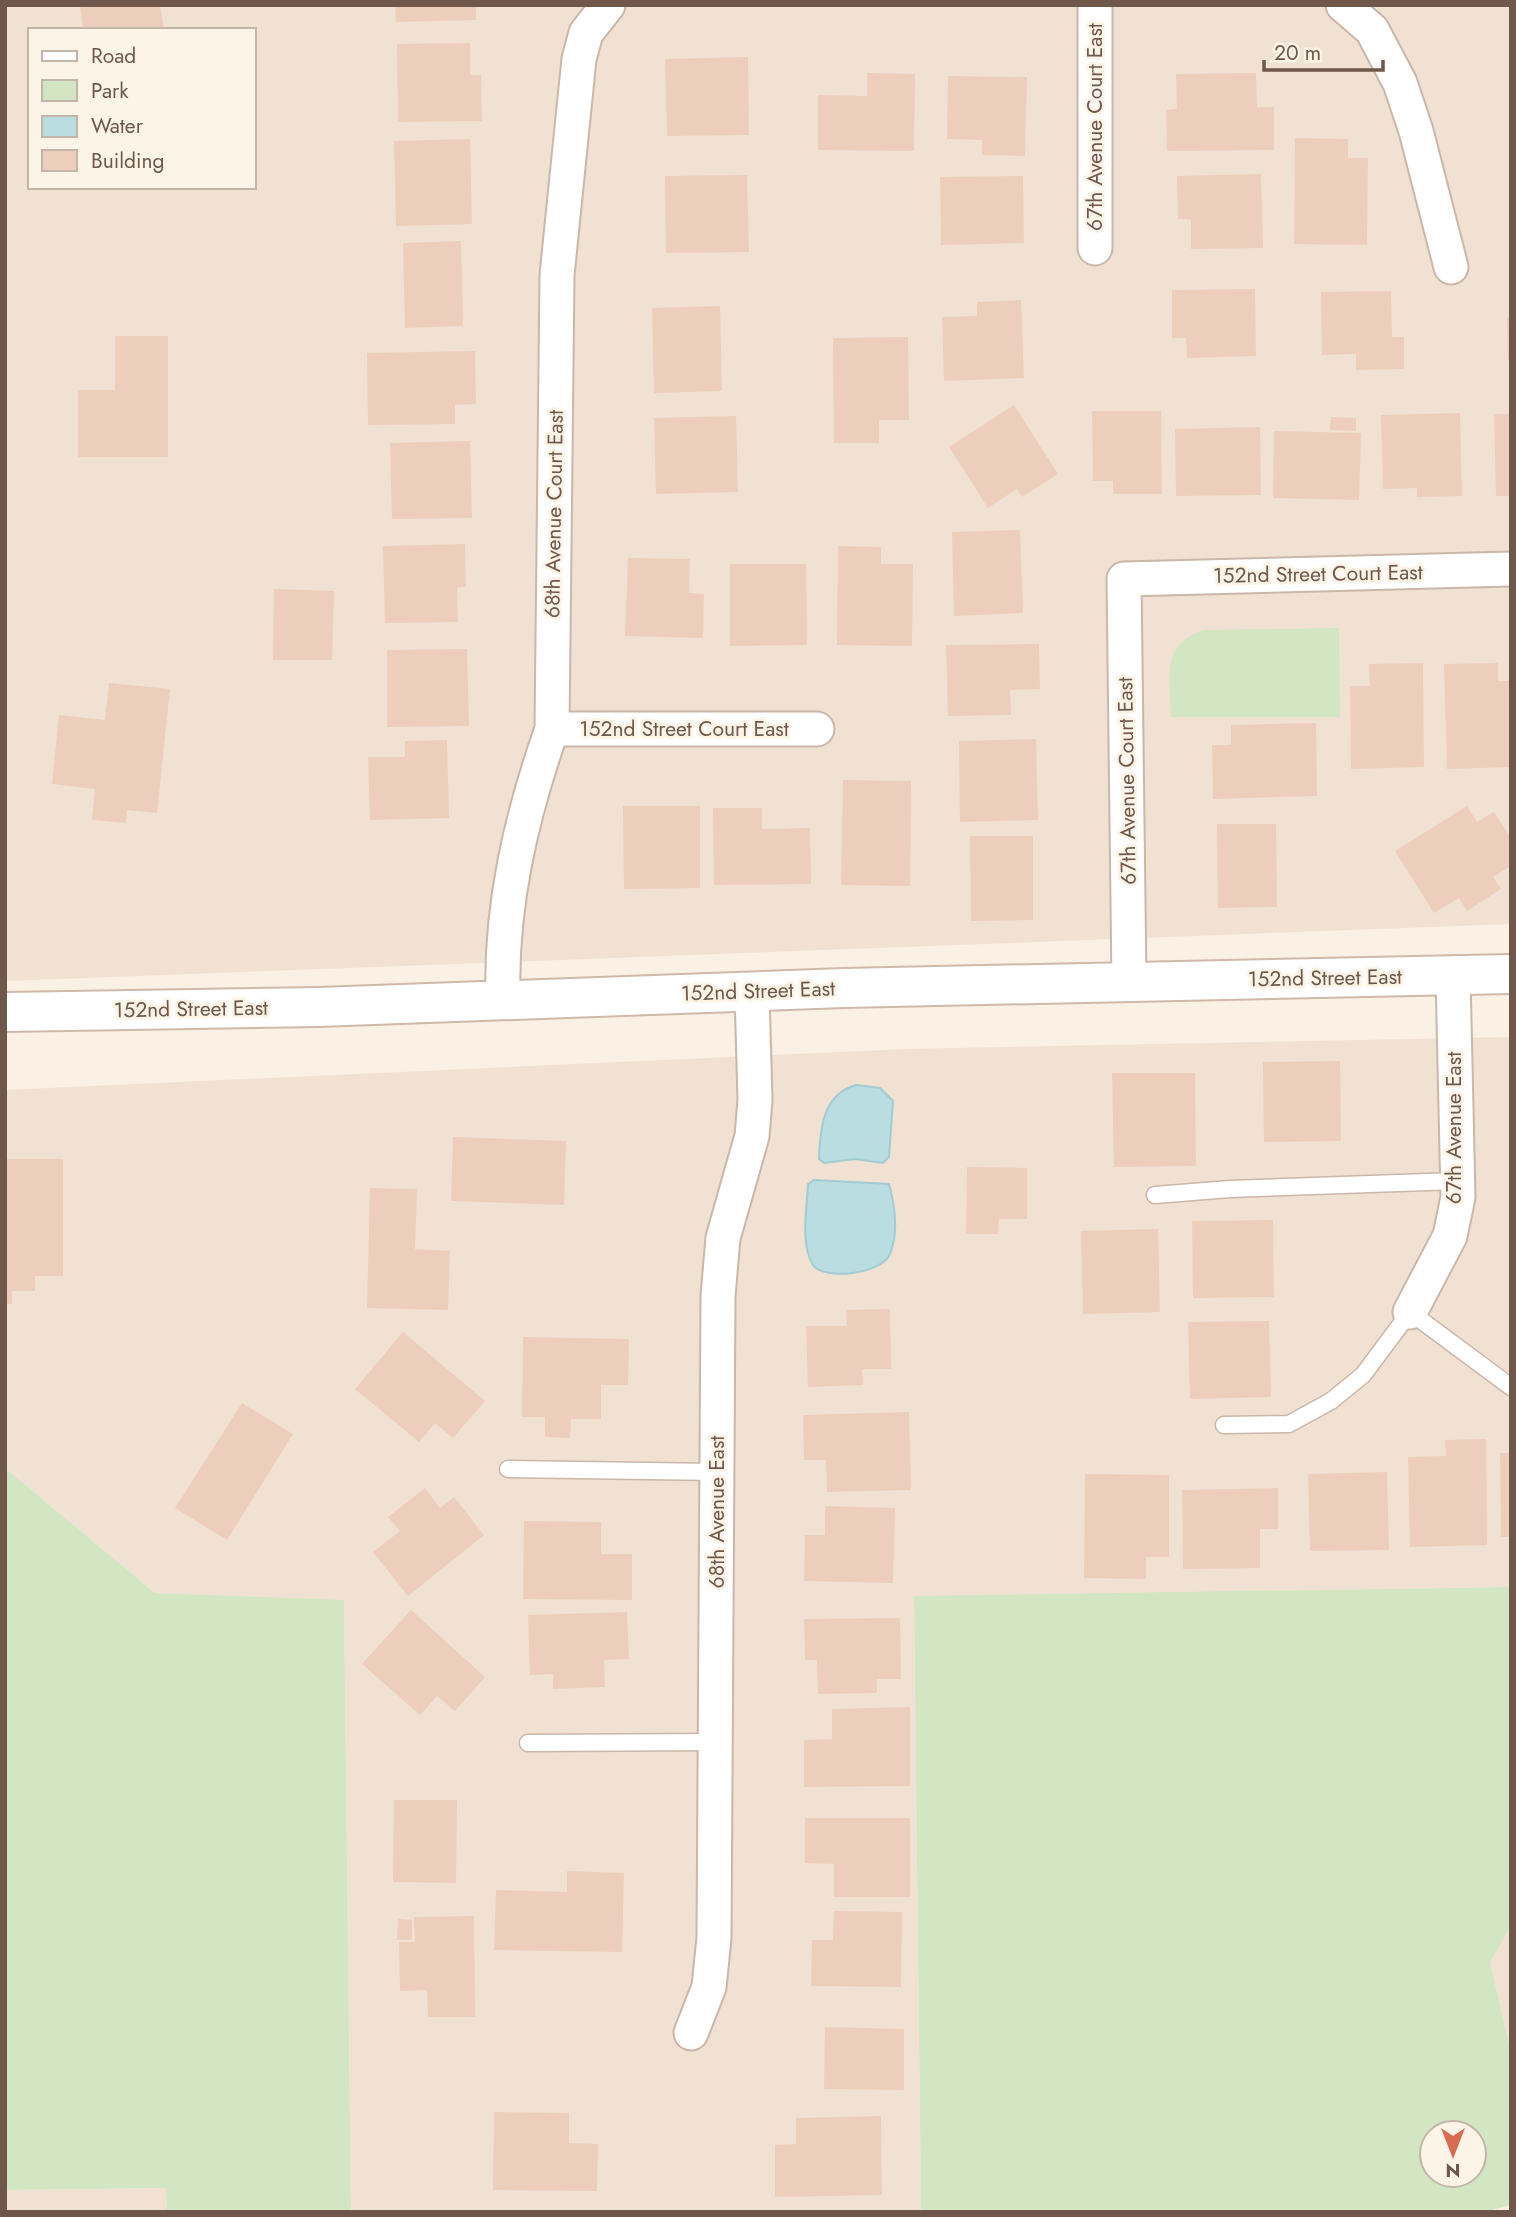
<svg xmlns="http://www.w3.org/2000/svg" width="1516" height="2217" viewBox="0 0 1516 2217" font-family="Jost,sans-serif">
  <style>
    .residential { fill: #f1e1d2; fill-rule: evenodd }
    .green { fill: #d2e6c3; fill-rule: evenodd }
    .water { fill: #b9dde1; stroke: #a1ccd2; stroke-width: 2 }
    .building { fill: #edcebd }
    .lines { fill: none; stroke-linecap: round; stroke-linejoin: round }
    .lane-casing { stroke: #c9b7aa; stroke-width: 19 }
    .street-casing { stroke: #c9b7aa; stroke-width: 37 }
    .secondary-casing { stroke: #ceb9ab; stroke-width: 42 }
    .lane { stroke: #fff; stroke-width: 16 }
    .street { stroke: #fff; stroke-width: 33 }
    .secondary { stroke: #fff; stroke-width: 38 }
    .labels { text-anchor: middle; stroke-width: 6; stroke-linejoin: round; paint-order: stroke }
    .street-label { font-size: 21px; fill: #6f574b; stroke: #fdf4e8 }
  </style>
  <rect width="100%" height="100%" fill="#faf0e3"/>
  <g class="residential">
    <path d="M5,5H1511V924L5,981ZM30,30H254V187H30Z"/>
    <path d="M1511,1037V1587L914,1597L921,2212H351L344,1601L155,1593L5,1468V1090L906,1049Z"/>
    <path d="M1511,1926V2052L1490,1962Z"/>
    <path d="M166,2188L167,2212H5V2190Z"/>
  </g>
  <g class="green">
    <path d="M1339,628L1340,717H1171C1170,679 1160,644 1204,630Z"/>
    <path d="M5,1468L155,1593L344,1600L351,2212H167L166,2188L5,2190Z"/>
    <path d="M1511,1587V1926L1490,1962L1511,2052V2205L1484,2212H921L914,1596ZM1432,2133H1474V2175H1432Z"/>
  </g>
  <g class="water">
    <path d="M856,1085L880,1088L893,1101L889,1157L883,1163L855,1159L824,1163L819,1159C820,1128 823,1094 856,1085Z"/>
    <path d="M814,1180L889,1184C895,1206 899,1232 890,1254C882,1274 824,1281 813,1265C800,1244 807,1208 808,1184Z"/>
  </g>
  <g class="building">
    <path d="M80,5H160L164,30H83Z"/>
    <path d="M395,5H476V20L396,22Z"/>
    <path d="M470,43V75H481L482,121L398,122L397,44Z"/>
    <path d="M748,57L749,135L667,136L665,59Z"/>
    <path d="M867,73L915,74L914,151L818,150V95L867,96Z"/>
    <path d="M1256,73L1257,107H1274V150L1167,151L1166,110L1177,109L1176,74Z"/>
    <path d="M948,76L1027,77L1025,156L982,155V140L947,139Z"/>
    <path d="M1295,138L1348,139V158H1368L1367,245L1294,244Z"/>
    <path d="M470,139L472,224L396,226L394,141Z"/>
    <path d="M1261,174L1263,248L1191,249V219H1178L1177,176Z"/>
    <path d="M747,175L749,252L666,253L665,176Z"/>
    <path d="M1023,176L1024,243L941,245L940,177Z"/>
    <path d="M461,241L463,326L405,328L403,243Z"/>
    <path d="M1255,289L1256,356L1187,358L1186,338H1172V290Z"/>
    <path d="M1391,291L1392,337H1404V369L1356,370V354L1322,355L1321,292Z"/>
    <path d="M1021,300L1024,378L944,381L942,317L977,316V302Z"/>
    <path d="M720,306L722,391L654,393L652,308Z"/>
    <path d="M1507,317H1511V360H1508Z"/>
    <path d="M115,336H168V457H78V390H115Z"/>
    <path d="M908,337L909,420H879V443H834L833,338Z"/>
    <path d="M475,351L476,404L455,405V424L368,425L367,353Z"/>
    <path d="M1014,405L1058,474L1022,497L1017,489L988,508L949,447Z"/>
    <path d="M1092,411H1161L1162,494H1113V481H1093Z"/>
    <path d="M1460,413L1462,496L1417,497V488L1383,489L1381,415Z"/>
    <path d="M1494,414H1511V496H1496Z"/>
    <path d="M736,416L738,492L656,494L654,418Z"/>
    <path d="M1331,417L1356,418V431L1330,430Z"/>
    <path d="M1260,427L1261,495L1176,496L1175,429Z"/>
    <path d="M1274,431L1361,433L1359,500L1273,498Z"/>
    <path d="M470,441L472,518L392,519L390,443Z"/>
    <path d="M1020,530L1023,613L954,616L952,532Z"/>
    <path d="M465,544L466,587H457L458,622L385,623L383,546Z"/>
    <path d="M838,546L881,547V564H913L912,646L837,645Z"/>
    <path d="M628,558L690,559L689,593L704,594L703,638L625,636Z"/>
    <path d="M730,564H806L807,645L730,646Z"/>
    <path d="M274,589L334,591L332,660H273Z"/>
    <path d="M1039,644L1040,689L1010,690L1011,715L948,716L946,645Z"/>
    <path d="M467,649L469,726L387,727V650Z"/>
    <path d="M1423,663L1424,767L1351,769L1350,686H1370L1369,664Z"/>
    <path d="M1498,663V681H1511V767L1447,769L1444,664Z"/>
    <path d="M109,683L170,689L157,813L127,810L126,823L92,820L95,789L52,784L59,715L105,720Z"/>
    <path d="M1316,723L1317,796L1213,799L1212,745H1231V725Z"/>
    <path d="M1036,739L1038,820L960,822L959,741Z"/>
    <path d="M447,740L449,818L370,820L368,757H405V741Z"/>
    <path d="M843,780L911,781L910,886L841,885Z"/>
    <path d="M623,806H700V888L624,889Z"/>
    <path d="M1467,806L1477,822L1494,812L1511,838V866L1493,877L1501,889L1467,911L1459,898L1434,913L1395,851Z"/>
    <path d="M713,808H762V829L810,828L811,884L714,885Z"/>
    <path d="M1217,824H1276L1277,907L1218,908Z"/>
    <path d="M970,836H1033V920L971,921Z"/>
    <path d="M1340,1061L1341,1141L1264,1142L1263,1062Z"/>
    <path d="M1112,1073H1195L1196,1166L1114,1167Z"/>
    <path d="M453,1137L566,1141L564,1205L451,1201Z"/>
    <path d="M5,1159H63V1276H35V1291H12V1304H5Z"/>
    <path d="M967,1167L1027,1168V1219H999L998,1234H966Z"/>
    <path d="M370,1188L417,1189L415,1249L450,1251L448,1310L367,1308Z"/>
    <path d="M1273,1220L1274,1297L1193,1298L1192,1221Z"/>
    <path d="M1158,1229L1160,1312L1083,1314L1081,1231Z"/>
    <path d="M890,1309L891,1369H862L863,1385L808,1387L806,1326H847L846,1310Z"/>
    <path d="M1269,1321L1271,1397L1190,1399L1188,1322Z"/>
    <path d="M403,1332L485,1401L453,1438L435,1423L419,1442L355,1389Z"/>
    <path d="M523,1337L629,1339L628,1385H601V1419H571L570,1438L545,1437V1417H522Z"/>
    <path d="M242,1403L293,1434L227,1540L175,1508Z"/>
    <path d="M909,1412L911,1490L827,1492L826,1460H804L803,1415Z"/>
    <path d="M1486,1439L1487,1545L1410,1547L1408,1457L1446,1456L1445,1440Z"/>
    <path d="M1500,1453H1511V1537H1501Z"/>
    <path d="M1387,1472L1389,1550L1310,1551L1308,1474Z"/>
    <path d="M1085,1474L1169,1475V1557H1146V1579L1084,1578Z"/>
    <path d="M425,1488L440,1508L454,1497L484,1535L408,1596L373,1552L400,1531L388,1517Z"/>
    <path d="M1278,1488V1529H1260V1568L1183,1569L1182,1490Z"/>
    <path d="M825,1506L895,1508L893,1583L804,1581L805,1535H825Z"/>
    <path d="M524,1521L601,1522V1554H632V1600L523,1599Z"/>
    <path d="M411,1610L485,1677L455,1711L437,1696L420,1715L362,1664Z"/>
    <path d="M627,1612L629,1659L604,1660L605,1687L553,1689V1674L530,1675L528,1615Z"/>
    <path d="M900,1618L901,1679H877V1693L818,1694L817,1660H805L804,1619Z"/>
    <path d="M910,1707V1786L804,1787V1740L832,1739V1709Z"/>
    <path d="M394,1800H457L456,1883L393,1882Z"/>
    <path d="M805,1818H910V1897H834V1864L805,1863Z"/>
    <path d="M567,1871L624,1873L622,1952L494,1950L496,1890L567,1892Z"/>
    <path d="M834,1911L902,1912L901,1987L811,1986L812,1940H833Z"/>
    <path d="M474,1916L475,2017H428L427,1990L400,1991L399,1942H415L414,1917Z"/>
    <path d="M398,1919L412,1920V1940H397Z"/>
    <path d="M825,2027L904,2029V2090L824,2089Z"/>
    <path d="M494,2112L569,2113V2143L598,2144L597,2191L493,2190Z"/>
    <path d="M881,2116L882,2195L775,2197V2145L796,2144V2118Z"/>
  </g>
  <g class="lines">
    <g class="lane-casing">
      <g id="lane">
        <path d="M1155,1195L1230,1189L1456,1181"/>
        <path d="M1224,1425L1289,1424L1331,1401L1363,1375L1410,1312L1511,1387"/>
        <path d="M508,1469L717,1472"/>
        <path d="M528,1743L716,1742"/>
      </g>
    </g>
    <g class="street-casing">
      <g id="street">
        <path d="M1343,5L1372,30L1400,83L1416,131L1451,267"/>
        <path d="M1095,248V5"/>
        <path d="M552,729H817"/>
        <path d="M1129,982L1124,579L1511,569"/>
        <path d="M503,1000C500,907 521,817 552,729L557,275L579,59L586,33L608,5"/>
        <path d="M1410,1312L1450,1236L1458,1197L1453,976"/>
        <path d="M691,2033L709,1987L714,1938L718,1296L723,1238L752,1136L755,1100L752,992"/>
      </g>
    </g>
    <g class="secondary-casing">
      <path id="secondary" d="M5,1012L319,1007L844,988L1511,974"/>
    </g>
    <use href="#lane" class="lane"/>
    <use href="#street" class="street"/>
    <use href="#secondary" class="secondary"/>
  </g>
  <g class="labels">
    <g class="street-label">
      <text transform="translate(1095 127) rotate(-90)" y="7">67th Avenue Court East</text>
      <text transform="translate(554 514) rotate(-89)" y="7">68th Avenue Court East</text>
      <text transform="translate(1318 574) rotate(-1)" y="7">152nd Street Court East</text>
      <text x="684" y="736">152nd Street Court East</text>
      <text transform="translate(1127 781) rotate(-91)" y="7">67th Avenue Court East</text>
      <text transform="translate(1325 978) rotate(-1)" y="7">152nd Street East</text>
      <text transform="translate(758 991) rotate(-2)" y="7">152nd Street East</text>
      <text transform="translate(191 1009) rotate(-1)" y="7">152nd Street East</text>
      <text transform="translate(1454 1128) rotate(-90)" y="7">67th Avenue East</text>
      <text transform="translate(717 1512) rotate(-90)" y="7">68th Avenue East</text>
    </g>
  </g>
  <rect width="1516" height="2217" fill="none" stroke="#6f574b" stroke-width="14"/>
  <rect x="28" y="28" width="228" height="161" fill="#fdf4e8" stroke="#c4b5a9" stroke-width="2"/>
  <rect x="42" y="51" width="35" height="10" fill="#ffffff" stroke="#c4b5a9" stroke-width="2"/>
  <text x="91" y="63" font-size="21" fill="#6f574b">Road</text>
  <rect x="42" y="80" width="35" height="21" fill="#d2e6c3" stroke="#c4b5a9" stroke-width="2"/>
  <text x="91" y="98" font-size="21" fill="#6f574b">Park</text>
  <rect x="42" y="116" width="35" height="21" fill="#b9dde1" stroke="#c4b5a9" stroke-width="2"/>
  <text x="91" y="133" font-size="21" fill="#6f574b">Water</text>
  <rect x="42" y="150" width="35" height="21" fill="#edcebd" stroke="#c4b5a9" stroke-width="2"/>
  <text x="91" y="168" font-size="21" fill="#6f574b">Building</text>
  <g transform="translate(1453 2154) rotate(180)"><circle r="33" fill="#fdf4e8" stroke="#c4b5a9" stroke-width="2"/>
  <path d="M0-5L12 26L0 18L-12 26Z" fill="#d96b52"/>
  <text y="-10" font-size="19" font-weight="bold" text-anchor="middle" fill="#6f574b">N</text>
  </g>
  <path d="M1264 60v10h119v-10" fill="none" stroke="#6f574b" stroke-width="3.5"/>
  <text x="1274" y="60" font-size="21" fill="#6f574b" stroke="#fdf4e8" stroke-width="5" paint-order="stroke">20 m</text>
</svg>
